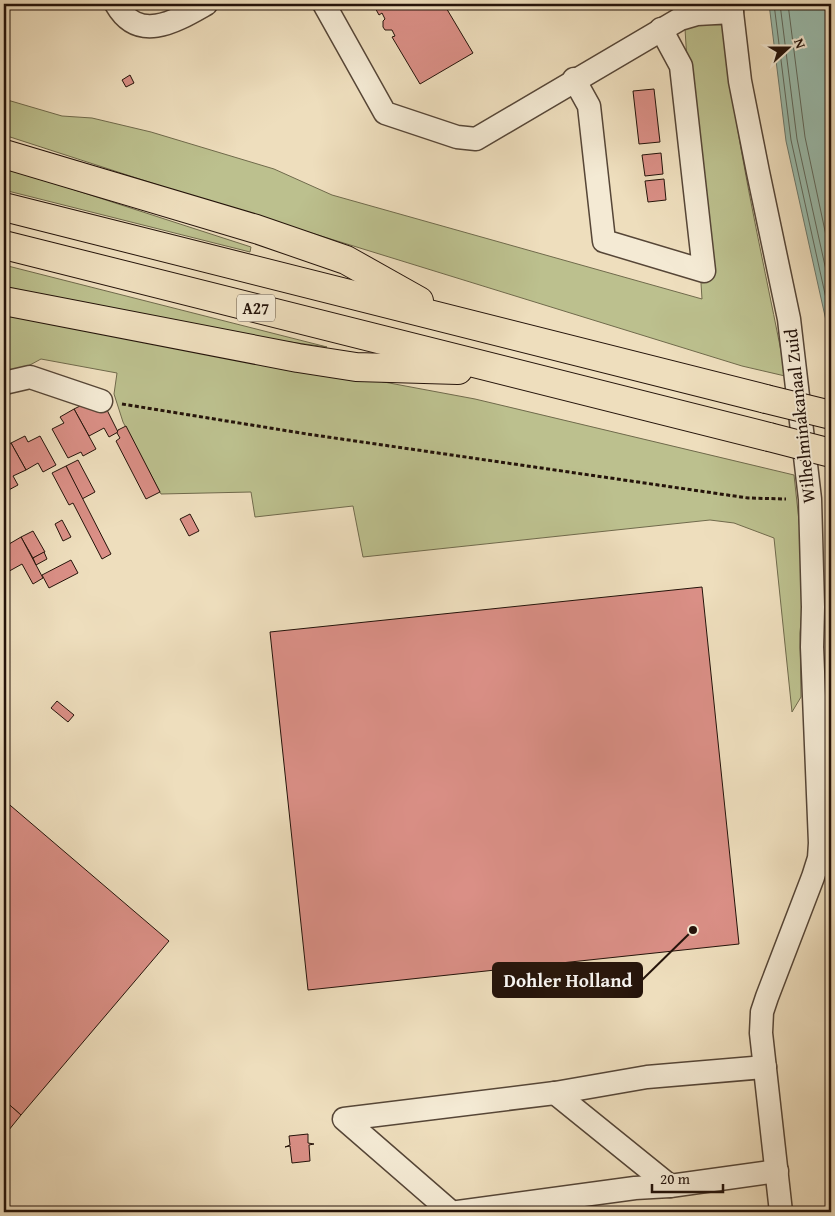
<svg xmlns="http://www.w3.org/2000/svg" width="835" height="1216" viewBox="0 0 835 1216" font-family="'Gentium Book Plus',serif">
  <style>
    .green { fill: #bcc08e; stroke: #706a4c }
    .water { fill: #9abcad; stroke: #6b786c }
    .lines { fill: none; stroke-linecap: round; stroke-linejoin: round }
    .shore { stroke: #5f685c; stroke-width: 1 }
    .building { fill: #da8f86; stroke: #24130a }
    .minor-casing { stroke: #564637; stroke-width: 25 }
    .highway-casing { stroke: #24130a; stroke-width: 30 }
    .path { stroke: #24130a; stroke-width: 3; stroke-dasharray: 4 2.5; stroke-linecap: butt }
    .minor { stroke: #f4ead4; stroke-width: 22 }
    .highway { stroke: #eedebd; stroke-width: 28 }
    .highway-bridge-casing { stroke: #24130a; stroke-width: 30; stroke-linecap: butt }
    .highway-bridge { stroke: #eedebd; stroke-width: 28 }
    .labels { text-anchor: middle; stroke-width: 4; stroke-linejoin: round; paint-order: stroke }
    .shield { fill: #f4ead4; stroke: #625447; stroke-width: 1 }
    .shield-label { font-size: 16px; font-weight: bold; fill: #24130a }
    .street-label { font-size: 18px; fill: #24130a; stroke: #f4ead4 }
    .leader { fill: none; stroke: #24130a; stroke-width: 2 }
    .callout-dot { fill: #24130a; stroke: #f4ead4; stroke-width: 2 }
    .callout { fill: #24130a; stroke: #24130a; stroke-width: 2 }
    .callout-label { font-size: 19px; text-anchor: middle; font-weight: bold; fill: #fff }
  </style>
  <rect width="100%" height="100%" fill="#eedebd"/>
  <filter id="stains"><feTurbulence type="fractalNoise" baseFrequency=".004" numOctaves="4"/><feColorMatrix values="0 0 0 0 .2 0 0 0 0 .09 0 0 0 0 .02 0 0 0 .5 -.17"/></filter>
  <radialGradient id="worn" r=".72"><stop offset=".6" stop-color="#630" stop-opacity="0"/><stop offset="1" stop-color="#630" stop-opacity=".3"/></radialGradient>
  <g class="green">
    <path d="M691,24L723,25C735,137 760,245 782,356L785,376L742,366L198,198L4,135V99L62,116L92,118L151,132L274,169L332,195L702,299L685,29Z"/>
    <path d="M4,167L251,247L250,252L4,190Z"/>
    <path d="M4,265L327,347L275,340L4,290Z"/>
    <path d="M4,313L325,371L475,399L794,475L805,576L800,633L801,697L792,712L774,538L734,523L710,520L363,557L353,506L255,517L251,492L161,494L123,422L114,394L117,373L41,359L4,379Z"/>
  </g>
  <path class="water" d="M769,4H831V343L786,141Z"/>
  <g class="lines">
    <g class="shore">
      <path d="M774,4L791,140L831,321"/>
      <path d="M780,4L797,139L831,293"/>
      <path d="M788,4L805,137L831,259"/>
    </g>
  </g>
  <g class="building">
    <path d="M373,4H441L443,7L445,6L473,53L420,84L392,37L395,36L392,30H385L383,27V21L385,19L382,13L379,15Z"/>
    <path d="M130,75L134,83L126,87L122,80Z"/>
    <path d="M654,89L660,142L639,144L633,91Z"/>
    <path d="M661,153L663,174L645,176L642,155Z"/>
    <path d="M664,179L666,200L648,202L645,181Z"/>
    <path d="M88,402H103L118,432L109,437L104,428L89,436L74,409Z"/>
    <path d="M74,409L96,449L83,456L81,452L68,458L52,429L64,423L60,417Z"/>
    <path d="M126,426L160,492L146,499L116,441L120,438L117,433L118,430Z"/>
    <path d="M25,436L28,442L40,436L56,465L43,472L38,463L26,470L11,443Z"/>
    <path d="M11,443L26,470L13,476L18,485L5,492L4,489V447Z"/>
    <path d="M78,460L95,492L82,499L66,466Z"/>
    <path d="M66,466L111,554L102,559L73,503L69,505L52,473Z"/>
    <path d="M190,514L199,531L189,536L180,519Z"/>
    <path d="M62,520L71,537L63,541L55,524Z"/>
    <path d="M33,531L45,552L33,558L21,537Z"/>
    <path d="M21,537L43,578L33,584L22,564L4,574V547Z"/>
    <path d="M44,552L47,559L36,565L33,558Z"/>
    <path d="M71,560L78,573L49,588L42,575Z"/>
    <path d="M702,587L739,944L308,990L270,632Z"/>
    <path d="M57,701L74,715L68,722L51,708Z"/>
    <path d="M4,800L169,941L21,1115L4,1100Z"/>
    <path d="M4,1100L21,1115L4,1136Z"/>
    <path d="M308,1134V1143L314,1144L309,1145L310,1161L292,1163L290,1146L285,1147L290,1145L289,1136Z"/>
  </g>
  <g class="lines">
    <g class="minor-casing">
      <g id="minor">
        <path d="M116,4C139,44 176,21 206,4"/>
        <path d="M324,4L385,113L457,137L476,139L680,19L697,14L732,12"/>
        <path d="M731,4L740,81L758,172L789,319L810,499L813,607L812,647L820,843L819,858L813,877L767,997L762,1012L761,1033L781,1212"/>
        <path d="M574,79L589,106L604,241L704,271L681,66L661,29"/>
        <path d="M4,383L30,377L101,401"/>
        <path d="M555,1093L670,1186L777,1171"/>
        <path d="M451,1212L344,1119L555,1093L647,1077L765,1067"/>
        <path d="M458,1212L635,1188L670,1186"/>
      </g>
    </g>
    <g class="highway-casing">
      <g id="highway">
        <path d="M4,154L256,229L346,260L419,301"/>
        <path d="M4,207L766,399"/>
        <path d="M4,245L769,437"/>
        <path d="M4,301L298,358L356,367L458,370"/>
      </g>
    </g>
    <path class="path" d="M122,404L307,434L748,498L786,499"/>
    <use href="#minor" class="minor"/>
    <use href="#highway" class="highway"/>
    <g class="highway-bridge-casing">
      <g id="highway-bridge">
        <path d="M766,399L831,415"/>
        <path d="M769,437L831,453"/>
      </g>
    </g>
    <use href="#highway-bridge" class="highway-bridge"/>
  </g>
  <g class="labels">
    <rect class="shield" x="237" y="294.5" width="38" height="27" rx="4"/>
    <g class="shield-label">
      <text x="256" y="314">A27</text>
    </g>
    <g class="street-label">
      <text transform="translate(800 416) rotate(-96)" y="6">Wilhelminakanaal Zuid</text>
    </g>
  </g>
  <path class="leader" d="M693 930L642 980"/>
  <circle class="callout-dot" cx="693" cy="930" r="5"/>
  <rect class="callout" x="493" y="963" width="149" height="34" rx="5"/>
  <g class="callout-label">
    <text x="568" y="987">Dohler Holland</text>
  </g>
  <rect width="835" height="1216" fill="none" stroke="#eedebd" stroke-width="20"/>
  <rect x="5" y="5" width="825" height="1206" fill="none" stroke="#24130a" stroke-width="2.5"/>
  <rect x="10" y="10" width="815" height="1196" fill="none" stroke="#24130a"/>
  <g transform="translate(788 48) rotate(69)" stroke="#f4ead4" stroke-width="4" paint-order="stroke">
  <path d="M0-4L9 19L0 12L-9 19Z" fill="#24130a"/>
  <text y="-8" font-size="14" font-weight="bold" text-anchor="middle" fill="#24130a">N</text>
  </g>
  <path d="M652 1184v8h71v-8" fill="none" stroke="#24130a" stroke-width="2.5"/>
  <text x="660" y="1184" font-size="15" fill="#24130a" stroke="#f4ead4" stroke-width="4" paint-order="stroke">20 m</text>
  <rect width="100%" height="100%" filter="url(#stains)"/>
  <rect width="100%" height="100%" fill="url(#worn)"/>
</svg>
